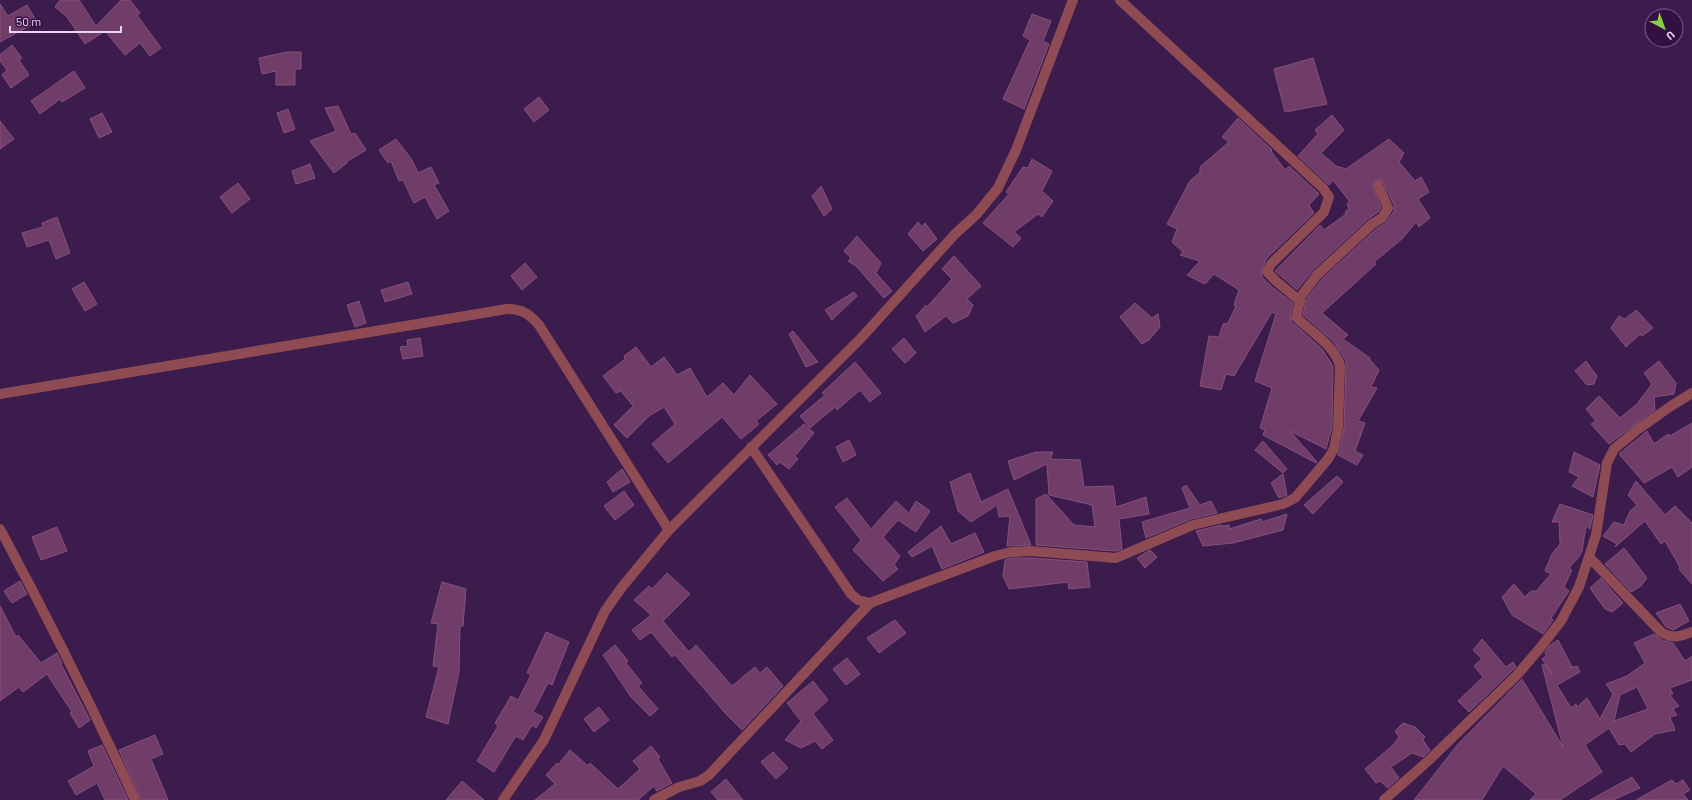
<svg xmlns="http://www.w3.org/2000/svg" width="1692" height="800" viewBox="0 0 1692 800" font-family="Barlow,sans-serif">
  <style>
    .building { fill: #703d68; stroke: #85517d; fill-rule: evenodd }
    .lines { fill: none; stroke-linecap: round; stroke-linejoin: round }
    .minor { stroke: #8f4b54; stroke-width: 10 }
  </style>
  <rect width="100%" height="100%" fill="#3c1b4d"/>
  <g class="building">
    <path d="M60,0H79L96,26L121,0H130L140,13L137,15L161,48L150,56L140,43L125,55L105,31L85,44L67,17L55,7Z"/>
    <path d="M0,4L8,16L27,5L37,22L0,42Z"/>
    <path d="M1032,14L1051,21L1043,41L1049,44L1024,109L1003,99L1030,40L1023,36Z"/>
    <path d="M12,45L22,58L19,60L29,75L11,88L2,75L7,70L0,61V55Z"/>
    <path d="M287,52H301V69H295V85H276V71L262,74L259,58Z"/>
    <path d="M1313,58L1327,104L1285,112L1274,69Z"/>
    <path d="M74,71L85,88L62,102L60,99L40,114L31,101Z"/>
    <path d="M539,97L549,110L534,122L524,109Z"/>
    <path d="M338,106L351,134L355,133L366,150L346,162L347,163L334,173L310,141L336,131L325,108Z"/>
    <path d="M288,109L295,129L284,133L277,113Z"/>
    <path d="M102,113L112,132L99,138L90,119Z"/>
    <path d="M1332,115L1344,130L1321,153L1336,166L1346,169L1389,139L1404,153L1399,162L1415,181L1421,177L1429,192L1418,199L1430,218L1419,227L1416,222L1402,239L1374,262L1376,264L1322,313L1348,335L1343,339L1370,358V360L1379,370L1371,387L1377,388L1358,421L1365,423L1355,451L1363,455L1357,465L1338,455L1340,450L1344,428L1346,362L1342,354L1332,340L1303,315L1306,300L1322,279L1376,229L1386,223L1394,211V205L1382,180L1376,179L1372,184L1381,208L1377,213L1368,219L1313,270L1297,290L1275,271L1320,225L1324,230L1346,214L1345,212L1349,209L1347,204L1350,202L1333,180L1329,185L1298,156L1318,134L1315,130Z"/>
    <path d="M1238,118L1272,150L1271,151L1285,170L1289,166L1319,194L1309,205L1314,213L1266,259L1261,273L1262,277L1272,287L1293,303L1290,316L1291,321L1322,349L1333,366L1332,427L1326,449L1290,431L1317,462L1316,463L1263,435L1265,430L1260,428L1272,388L1255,381L1276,314L1272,312L1234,376L1226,374L1221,390L1200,386L1209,336L1219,337L1223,324L1228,323L1236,306L1234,305L1239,290L1214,274L1205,284L1187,275L1200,261L1180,255L1183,252L1172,242L1177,229L1167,224L1190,181L1200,172V167L1229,142L1222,137Z"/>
    <path d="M0,121L14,139L0,149Z"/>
    <path d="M396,139L412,160L418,173L431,167L439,183L434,185L449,211L437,219L425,197L414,203L403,180L399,181L391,161L388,163L379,150Z"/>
    <path d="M1032,159L1052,171L1042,191L1053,201L1042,217L1038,214L1014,232L1021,238L1013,247L983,223L1009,194L1006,192L1023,167L1028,168Z"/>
    <path d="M310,164L315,178L296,184L292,171Z"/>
    <path d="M238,183L250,199L232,213L220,197Z"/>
    <path d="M821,186L832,209L824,216L812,196Z"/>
    <path d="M57,217L70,253L56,259L49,240L27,247L22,233L43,227L42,223Z"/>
    <path d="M918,222L922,227L925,223L937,239L923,251L908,234Z"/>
    <path d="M857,236L881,263L876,273L892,291L884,298L856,266L848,261L851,258L844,251Z"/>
    <path d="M954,256L981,286L967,299L973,305L968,316L953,323L946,316L925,332L916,316L926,305L927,307L952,279L942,269Z"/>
    <path d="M525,263L537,277L522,290L511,276Z"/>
    <path d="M84,282L97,304L85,311L72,289Z"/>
    <path d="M408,282L412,294L385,302L381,290Z"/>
    <path d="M854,292L857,296L832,320L825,310Z"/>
    <path d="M359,301L366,323L355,327L347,305Z"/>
    <path d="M1135,303L1152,318L1158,314L1160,327L1149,340L1142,344L1120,317Z"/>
    <path d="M1636,310L1653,328L1642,336L1640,334L1626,347L1611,328L1619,316L1625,319Z"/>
    <path d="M793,331L818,362L806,367L789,334Z"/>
    <path d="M420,338L423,356L403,359L400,347L408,346L407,340Z"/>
    <path d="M904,338L916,353L905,363L892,349Z"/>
    <path d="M636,347L651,367L664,357L677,375L690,368L707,397L723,383L734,395L750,375L777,404L756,421L759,424L741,439L722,417L668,463L652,444L675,424L664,407L649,416L627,438L614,425L633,406L621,391L616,393L603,376L625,359L624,356Z"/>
    <path d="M1586,361L1597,376L1594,384L1587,385L1575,371Z"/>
    <path d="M1659,361L1676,383L1674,394L1654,397L1655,410L1609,444L1591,424L1596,421L1586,409L1599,396L1620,418L1637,404L1652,384L1644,373Z"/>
    <path d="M855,362L881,393L870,402L860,390L837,410L835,407L810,428L800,416L825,395L822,393Z"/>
    <path d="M1692,423V467L1678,477L1672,467L1644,483L1619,454L1647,431L1654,444L1668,434L1670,436Z"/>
    <path d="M804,424L814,433L795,456L798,459L789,469L780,462L777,465L768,455Z"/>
    <path d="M849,440L856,455L843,462L836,447Z"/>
    <path d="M1263,441L1287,469L1283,473L1255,450Z"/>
    <path d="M1036,452H1053L1050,459L1080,460L1084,487L1113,486L1116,507L1146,497L1149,514L1119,519L1122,549L1115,551L1036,545V499L1046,494L1074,525L1095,527L1092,505L1049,495L1047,464L1014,480L1008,461Z"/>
    <path d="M1574,452L1600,465L1593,497L1572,486L1579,477L1569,472Z"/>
    <path d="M622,469L630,482L613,492L607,482Z"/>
    <path d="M970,473L981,502L1008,489L1031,545L1007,546L1010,516L999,517L997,505L971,522L958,511L950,482Z"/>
    <path d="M1283,474L1287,495L1279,498L1271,483Z"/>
    <path d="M1337,476L1343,482L1313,514L1304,505Z"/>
    <path d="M1636,481L1665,515L1675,506L1692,523V584L1679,569L1680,567L1665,541L1661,544L1645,521L1615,547L1617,544L1603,536L1614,522L1624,525L1630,511L1637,505L1628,495Z"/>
    <path d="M1186,485L1200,505L1211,501L1217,513L1191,519L1146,538L1142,522L1190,508L1182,488Z"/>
    <path d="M624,491L634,505L615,520L604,506Z"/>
    <path d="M847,498L871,529L896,501L909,513L916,501L930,511L916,532L898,520L883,537L900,556L894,565L898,569L883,581L853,550L861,540L835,507Z"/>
    <path d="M1560,504L1593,515L1590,529L1586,526L1582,551L1578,558L1569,568L1572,570L1564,587L1569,591L1551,618L1553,620L1543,634L1512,615L1502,597L1514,584L1525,597L1531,591H1536L1551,574L1545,571L1552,554L1560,544L1559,522H1552Z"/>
    <path d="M1287,514L1283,530L1233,543L1203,546L1196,531L1222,525L1223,526L1229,525V529L1261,519L1262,522Z"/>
    <path d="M941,526L951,544L975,533L984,552L942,569L932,546L912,557L908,552Z"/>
    <path d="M57,527L67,551L41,560L32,537Z"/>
    <path d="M1624,548L1647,578L1641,586L1631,592L1605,564Z"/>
    <path d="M1150,550L1157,557L1145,568L1137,558Z"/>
    <path d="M1012,558H1030L1087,562L1090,587L1069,589L1068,582L1009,589L1003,576L1005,560Z"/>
    <path d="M667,573L690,594L663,621L689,652L696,645L732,686L755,667L760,673L767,667L783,686L742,730L726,714L675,655L672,657L651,632L640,640L632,630L651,615L634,600L649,586L652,589Z"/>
    <path d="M1601,578L1623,603L1612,612L1605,609L1590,588Z"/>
    <path d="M20,581L27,594L12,603L4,591Z"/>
    <path d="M442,582L466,589L463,626H460L459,672L448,724L426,717L439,667L433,666L438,624L431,623Z"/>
    <path d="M1680,604L1689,621L1673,630L1666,627L1656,613Z"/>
    <path d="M0,606L16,637L18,635L41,663L57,653L62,663L61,664L90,720L79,728L70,713L72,712L47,674L23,692L19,687L0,701Z"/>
    <path d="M895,620L906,633L879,653L867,638Z"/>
    <path d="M546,632L569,642L552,685L548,683L533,712L543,717L536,728L532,725L523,740L516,736L494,772L477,761L498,726L495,723L511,696L518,700L531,675L527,673Z"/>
    <path d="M1654,634L1662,640L1673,643L1685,661L1692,656V680L1670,688L1673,694L1670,695L1679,706L1673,709L1677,715L1670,717L1675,730L1655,734L1631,752L1625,744L1619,745L1609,728L1585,745L1602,772L1560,800H1530L1536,794L1503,766L1482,800H1414L1459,743L1522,679L1563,747L1542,665L1545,664L1552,675H1553L1542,659L1546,656L1545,652L1549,646L1558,640L1572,667L1570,668L1577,666L1580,672L1557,685L1571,708L1576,704L1577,707L1587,698L1600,719L1613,694L1606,684L1627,676L1645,663L1634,643ZM1637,687L1648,709L1614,721L1620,695Z"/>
    <path d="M1482,639L1506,667L1513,662L1516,667L1469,712L1458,701L1483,677L1474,666L1482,659L1473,650Z"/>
    <path d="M615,645L628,661L626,663L642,683L638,686L658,709L650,716L631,697L603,655Z"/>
    <path d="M847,658L860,674L846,685L833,669Z"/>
    <path d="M813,681L828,700L813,714L833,740L822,749L815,741L801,748L785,740L801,721L787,703Z"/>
    <path d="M599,707L609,720L594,732L584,719Z"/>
    <path d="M1403,723L1415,727L1425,737L1423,740L1430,750L1423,757L1412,753L1391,767L1399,778L1388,788L1380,781L1376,783L1365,769L1393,745L1399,737L1395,731Z"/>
    <path d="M155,735L163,754L151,759L168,800H141L119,750Z"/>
    <path d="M102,745L113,768L128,800H105L97,783L76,795L68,781L94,766L88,751Z"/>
    <path d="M651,746L660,757L658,759L672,783L657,791L654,786L638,800H535L555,784L546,775L557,763L558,765L570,750L588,766L590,763L618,789L640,769L633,761Z"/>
    <path d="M773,752L788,768L776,779L761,762Z"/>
    <path d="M1632,777L1640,788L1613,800H1590Z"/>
    <path d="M726,779L743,800H718L711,792Z"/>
    <path d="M1672,780L1676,784L1683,780L1690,790L1683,794L1688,800H1636Z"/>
    <path d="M462,781L484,800H446Z"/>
  </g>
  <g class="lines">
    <g class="minor">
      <path d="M1299,299L1317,275L1372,224L1382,218L1388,208L1378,185"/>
      <path d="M0,394L507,309C523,309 529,314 539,325L669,530"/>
      <path d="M751,447L851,594L858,600L870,603L995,556L1011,552L1030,551L1116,558L1193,525L1283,504L1295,498L1328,459L1334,449L1338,428L1340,365C1332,343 1312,333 1296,317L1300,301L1277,282L1267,272L1271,264L1319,217L1324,212L1329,197L1323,188L1120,0"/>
      <path d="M0,529C48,618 93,708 135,800"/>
      <path d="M1589,557L1661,632C1673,639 1679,637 1692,632"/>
      <path d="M503,800L544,740L605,611L622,587L669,530L863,336L955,234L976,215L998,188L1016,150L1073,0"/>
      <path d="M654,800L679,787L700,781L709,775L870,603"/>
      <path d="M1384,800L1428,761L1517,675L1540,648L1561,621L1579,587L1596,535L1607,463L1614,449L1637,430L1671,406L1692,393"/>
    </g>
  </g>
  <g transform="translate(1664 28) rotate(139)"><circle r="19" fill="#321042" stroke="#7a5e89"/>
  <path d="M0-3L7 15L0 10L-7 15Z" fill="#89ce48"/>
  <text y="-6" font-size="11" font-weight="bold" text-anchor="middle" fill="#e7d4f3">U</text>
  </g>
  <path d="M10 26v6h111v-6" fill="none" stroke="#e7d4f3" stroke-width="2"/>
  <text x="16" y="26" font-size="12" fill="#e7d4f3" stroke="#321042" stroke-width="3" paint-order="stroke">50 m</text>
</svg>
